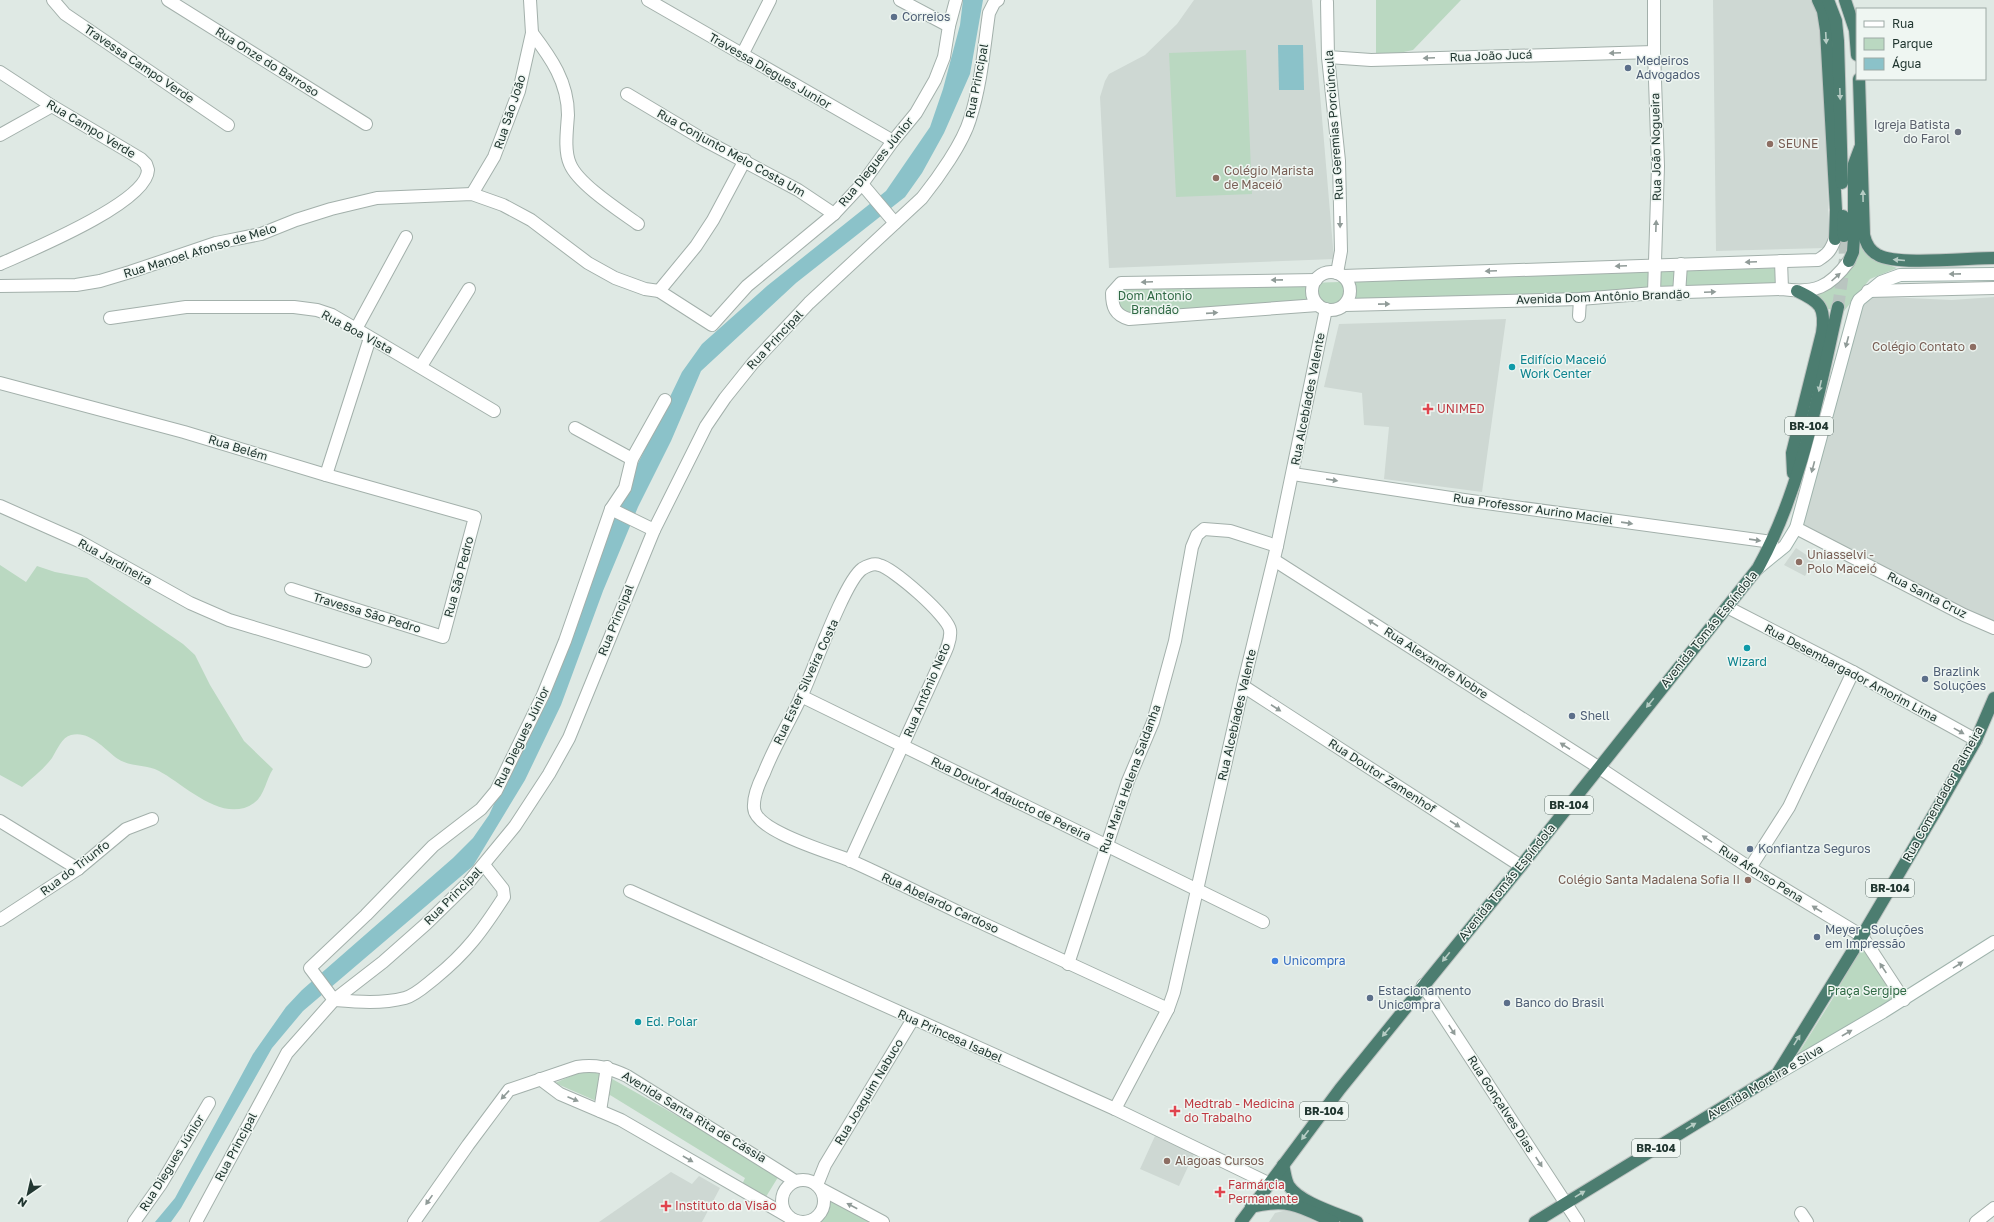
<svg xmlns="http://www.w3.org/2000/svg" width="1994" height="1222" viewBox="0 0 1994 1222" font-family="'Golos Text',sans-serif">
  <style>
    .built { fill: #ced8d3 }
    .green { fill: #bad8c1 }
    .water { fill: #8bc2c9 }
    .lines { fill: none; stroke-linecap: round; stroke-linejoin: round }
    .trunk-tunnel { stroke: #b9c5c0; stroke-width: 12; stroke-dasharray: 12 6; stroke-linecap: butt }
    .minor-casing { stroke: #a3b0ab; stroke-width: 14 }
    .secondary-casing { stroke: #9fb3ac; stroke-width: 14 }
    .trunk-casing { stroke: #bdc3c1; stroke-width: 14 }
    .minor { stroke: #fff; stroke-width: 12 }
    .secondary { stroke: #fff; stroke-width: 12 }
    .trunk { stroke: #4c7d70; stroke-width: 12 }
    .oneway { fill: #b6ccc4 }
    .oneway2 { fill: #909b98 }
    .service-dot { fill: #5c6f8a; stroke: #eff6f2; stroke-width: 1.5 }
    .worship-dot { fill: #6b7280; stroke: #eff6f2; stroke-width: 1.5 }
    .education-dot { fill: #8d6e63; stroke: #eff6f2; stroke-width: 1.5 }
    .culture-dot { fill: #0f9aa8; stroke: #eff6f2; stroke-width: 1.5 }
    .health-dot { fill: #e0444e; stroke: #eff6f2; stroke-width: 1.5 }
    .shop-dot { fill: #3f7fe0; stroke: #eff6f2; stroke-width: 1.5 }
    .labels { text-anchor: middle; stroke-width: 3; stroke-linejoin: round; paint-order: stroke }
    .shield { fill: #eff6f2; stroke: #60706b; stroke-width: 1 }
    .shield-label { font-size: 11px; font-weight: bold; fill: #223731 }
    .service-label { font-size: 12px; fill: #4e5e75; stroke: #eff6f2; text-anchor: start }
    .street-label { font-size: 12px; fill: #223731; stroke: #eff6f2 }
    .worship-label { font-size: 12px; fill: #5b616d; stroke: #eff6f2; text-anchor: end }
    .education-label { font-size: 12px; fill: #785e54; stroke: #eff6f2; text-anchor: start }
    .park-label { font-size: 12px; fill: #306a45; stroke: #eff6f2 }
    .culture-label { font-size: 12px; fill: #0d838f; stroke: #eff6f2; text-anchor: start }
    .health-label { font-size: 12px; fill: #be3a42; stroke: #eff6f2; text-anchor: start }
    .shop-label { font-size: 12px; fill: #366cbe; stroke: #eff6f2; text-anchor: start }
  </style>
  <rect width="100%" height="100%" fill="#dfe9e4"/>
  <g class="built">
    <path d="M1194,0H1312L1334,259L1109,268L1100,97L1105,81L1109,74L1145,55L1177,24Z"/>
    <path d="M1713,0H1811L1819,17L1824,46L1829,242L1825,248L1716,251Z"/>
    <path d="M1864,296L1952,300L1994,297V622L1796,528Z"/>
    <path d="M1506,319L1482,492L1384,479L1389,427L1364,425L1362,393L1324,387L1339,324Z"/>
    <path d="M1796,548L1814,560L1805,576L1784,565Z"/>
    <path d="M1155,1136L1194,1154L1179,1186L1140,1169Z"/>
    <path d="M671,1172L692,1184L699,1176L720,1188L702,1222H599Z"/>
    <path d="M1291,1209L1316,1222H1269L1275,1213Z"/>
  </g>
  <g class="green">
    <path d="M1376,0H1461L1413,50L1376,58Z"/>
    <path d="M1246,50L1252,194L1176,197L1169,53Z"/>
    <path d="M1860,243L1873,259L1897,268L1870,279L1844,311L1828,309L1811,292L1853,265Z"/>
    <path d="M1779,268L1776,294L1499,303L1131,318L1116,302L1124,289Z"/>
    <path d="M0,565L26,582L37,566L55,572L87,578L183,644L195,655L210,685L244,741L273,769C266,779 265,795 254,803C223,825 184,784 159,771C146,764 130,767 118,759C105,750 90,730 71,735C62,737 57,750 52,758C44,769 32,778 22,787L0,775Z"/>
    <path d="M1863,943L1904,1000L1793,1062L1833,998Z"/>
    <path d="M585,1070L607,1076L780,1174L764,1200L741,1187L745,1178L610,1095L603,1104L555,1083Z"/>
    <path d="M829,1197L875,1222H821Z"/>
  </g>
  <g class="water">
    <path d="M963,0H983L970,74L944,133L922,173L905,197L796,283L701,371L671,441L638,507L603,591L561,705L525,780L473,866L303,1011L272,1048L181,1208L171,1222H155L175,1198L253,1054L286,1007L302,990L453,858L473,838L489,815L515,758L628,484L682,372L702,344L767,286L886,191L930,127L943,89L960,25Z"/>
    <path d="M1278,45H1303L1304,90H1279Z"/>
  </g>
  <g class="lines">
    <path class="trunk-tunnel" d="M1838,307L1845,259L1844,236"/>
    <g class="minor-casing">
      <g id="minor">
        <path d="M53,0L65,14L228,125"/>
        <path d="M168,0L366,124"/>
        <path d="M648,0L893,141"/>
        <path d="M900,0L949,26"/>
        <path d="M1327,2L1328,57L1339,161L1341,251L1337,273"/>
        <path d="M532,33C551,58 568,82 568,115C567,130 564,151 570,164C578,184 620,211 638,224"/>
        <path d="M742,55L770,0"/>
        <path d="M1328,57L1371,60L1654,52"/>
        <path d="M0,72L52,106L141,159L146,164L148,170C147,203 29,251 0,264"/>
        <path d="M627,94L704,140L798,190L834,214"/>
        <path d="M0,135L52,106"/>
        <path d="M862,184L895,223"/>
        <path d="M472,194L494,157L519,91L532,33L530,0"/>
        <path d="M1781,261L1782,289"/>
        <circle cx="1331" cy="291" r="19"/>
        <path d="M1343,276L1818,260C1828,254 1831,250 1835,239"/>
        <path d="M1316,280L1121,283L1112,293C1112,307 1115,315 1129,319L1318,305"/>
        <path d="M0,286L76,285L100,281L130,272L216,243L261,234L296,220L331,209L377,198L472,194L503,205L531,220L588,263L615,278L645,289L659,291L712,325L747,286L834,214L862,184L893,141L916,113L935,80L944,57L949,26L956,0"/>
        <path d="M659,291L696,246L713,220L745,160"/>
        <path d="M1868,291L1994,288"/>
        <path d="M1654,293L1658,166L1654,52V0"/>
        <path d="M1679,294L1681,264"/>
        <path d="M1345,305L1580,299L1654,293L1782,289C1815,294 1830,287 1849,261"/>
        <path d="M1579,316L1580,299"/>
        <path d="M110,318L186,307H294L317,310L332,315L356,329L494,411"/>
        <path d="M356,329L406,237"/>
        <path d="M421,366L469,289"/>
        <path d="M0,383L184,432L326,475L475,517L443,637L291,589"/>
        <path d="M575,428L632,459"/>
        <path d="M1293,474L1464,500L1772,542"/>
        <path d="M326,475L370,338"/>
        <path d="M0,506L79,541L190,603L229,620L365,661"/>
        <path d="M611,509L654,530"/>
        <path d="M1796,528L1964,615L1994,628"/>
        <path d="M1274,560L1598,767L1750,868L1862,936L1904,1000"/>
        <path d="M1727,607L1853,672L1976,740"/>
        <path d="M1243,686L1521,866"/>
        <path d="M801,696L1263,922"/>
        <path d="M0,821L78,869"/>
        <path d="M850,861L936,672C941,660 952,643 950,630C948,616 893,568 879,565C874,563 867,566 862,569C844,582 813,672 801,697C789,723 774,747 764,773C759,783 753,796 754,808C755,831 829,852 849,860C885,876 921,894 958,912C1028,944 1098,977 1168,1009"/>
        <path d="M484,865L503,889L504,897C482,931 467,952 435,978C426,985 416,995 405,998C381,1004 358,1002 334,1000L310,968L366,915L433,846L481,809L496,791L543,695L565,641L611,509L625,488L632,459L665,400"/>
        <path d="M1750,868L1789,807L1853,672"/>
        <path d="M630,891L1115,1109L1268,1183"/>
        <path d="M0,920L78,869L126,829L152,819"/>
        <path d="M1068,964L1128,781L1153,722L1175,641L1192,547L1197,535L1204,529L1230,531L1277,546"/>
        <path d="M1423,985L1578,1222"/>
        <path d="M540,1079L560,1094L621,1120L789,1217"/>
        <path d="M1115,1109L1168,1009L1174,992L1243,686L1277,546L1326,309"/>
        <path d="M600,1111L607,1067"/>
        <circle cx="803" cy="1201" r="21"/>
        <path d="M817,1185L825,1165L913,1019"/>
        <path d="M821,1189L883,1222"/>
        <path d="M1801,1213L1807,1222"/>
        <path d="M134,1222L161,1184L209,1103"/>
        <path d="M196,1222L287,1053L334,1000L383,962L426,924L468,883L515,826L549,774L569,738L654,530L706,426L725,398L753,363L809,303L922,198C938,178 963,143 970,119C981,85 984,48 989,13L994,3L998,0"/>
        <path d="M414,1222L468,1145L509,1090L577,1067C596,1064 610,1068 627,1076L795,1181"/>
        <path d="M1976,1222L1994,1208"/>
      </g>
    </g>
    <g class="secondary-casing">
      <g id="secondary">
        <path d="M1758,568L1785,546L1796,528L1857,304L1859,300L1881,282L1900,275L1994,274"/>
        <path d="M1777,1074L1883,1012L1994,942"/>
      </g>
    </g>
    <g class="trunk-casing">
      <g id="trunk">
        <path d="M1818,0L1823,11L1826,30L1836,210L1835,239"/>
        <path d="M1828,0L1836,21L1838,41L1842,183"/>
        <path d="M1845,0L1855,30L1857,55"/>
        <path d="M1859,79L1864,235C1866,244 1870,251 1878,255C1897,266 1969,258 1994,258"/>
        <path d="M1843,216L1844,236"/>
        <path d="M1849,261L1853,252L1854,237V164L1860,148"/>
        <path d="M1793,473L1792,453L1822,333C1826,307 1820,302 1797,291"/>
        <path d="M1283,1165C1285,1171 1285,1180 1289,1186C1300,1203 1339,1214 1357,1222"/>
        <path d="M1251,1207C1288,1198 1300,1206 1333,1222"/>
        <path d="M1241,1222L1340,1089L1521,866L1758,568C1802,488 1818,395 1838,307"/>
        <path d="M1535,1222L1777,1074L1862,936L1938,807L1976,740L1994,698"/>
      </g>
    </g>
    <use href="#minor" class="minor"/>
    <use href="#secondary" class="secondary"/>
    <use href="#trunk" class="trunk"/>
  </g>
  <defs><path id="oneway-solid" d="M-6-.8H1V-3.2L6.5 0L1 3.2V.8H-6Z"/></defs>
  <g class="oneway">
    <use href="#oneway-solid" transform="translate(1826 38) rotate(87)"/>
    <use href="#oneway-solid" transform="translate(1840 94) rotate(88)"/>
    <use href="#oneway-solid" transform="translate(1863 196) rotate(-91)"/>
    <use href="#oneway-solid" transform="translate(1899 260) rotate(-175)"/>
    <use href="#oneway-solid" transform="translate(1820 386) rotate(103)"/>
    <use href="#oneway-solid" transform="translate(1650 703) rotate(129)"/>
    <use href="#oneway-solid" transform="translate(1446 957) rotate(129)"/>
    <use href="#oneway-solid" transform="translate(1386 1032) rotate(130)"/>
    <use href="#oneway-solid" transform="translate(1797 1040) rotate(-58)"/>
    <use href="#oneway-solid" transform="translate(1691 1126) rotate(-31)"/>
    <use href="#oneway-solid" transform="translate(1305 1135) rotate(127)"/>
    <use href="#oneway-solid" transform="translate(1580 1194) rotate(-31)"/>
  </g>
  <g class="oneway2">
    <use href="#oneway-solid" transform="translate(1615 53) rotate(178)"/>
    <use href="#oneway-solid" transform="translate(1429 58) rotate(178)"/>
    <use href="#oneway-solid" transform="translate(1340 222) rotate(89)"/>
    <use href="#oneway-solid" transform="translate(1656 226) rotate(-88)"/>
    <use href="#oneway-solid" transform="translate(1751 262) rotate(178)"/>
    <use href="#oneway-solid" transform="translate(1621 266) rotate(178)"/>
    <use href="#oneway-solid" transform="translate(1491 271) rotate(178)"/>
    <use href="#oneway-solid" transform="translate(1955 274) rotate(179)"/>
    <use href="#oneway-solid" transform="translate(1836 277) rotate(-42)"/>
    <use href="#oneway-solid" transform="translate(1277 280) rotate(179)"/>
    <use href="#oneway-solid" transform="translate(1147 282) rotate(178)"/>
    <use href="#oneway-solid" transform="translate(1710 292) rotate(-3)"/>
    <use href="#oneway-solid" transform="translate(1384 304) rotate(-1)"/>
    <use href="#oneway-solid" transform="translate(1212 313) rotate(-4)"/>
    <use href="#oneway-solid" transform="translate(1847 342) rotate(105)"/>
    <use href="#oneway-solid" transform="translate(1813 467) rotate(105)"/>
    <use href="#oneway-solid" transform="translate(1332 480) rotate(9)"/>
    <use href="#oneway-solid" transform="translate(1627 523) rotate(8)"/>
    <use href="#oneway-solid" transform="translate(1755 540) rotate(8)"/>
    <use href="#oneway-solid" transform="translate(1373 623) rotate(-147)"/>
    <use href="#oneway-solid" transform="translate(1276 708) rotate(33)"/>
    <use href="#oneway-solid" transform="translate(1959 731) rotate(29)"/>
    <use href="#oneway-solid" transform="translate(1565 746) rotate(-147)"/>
    <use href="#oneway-solid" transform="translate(1455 824) rotate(33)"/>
    <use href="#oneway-solid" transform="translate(1707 839) rotate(-146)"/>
    <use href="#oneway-solid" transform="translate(1817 909) rotate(-148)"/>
    <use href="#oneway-solid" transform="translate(1958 965) rotate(-32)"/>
    <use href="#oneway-solid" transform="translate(1883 968) rotate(-124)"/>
    <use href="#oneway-solid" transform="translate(1452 1030) rotate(57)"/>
    <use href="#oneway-solid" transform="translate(1847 1033) rotate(-30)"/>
    <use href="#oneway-solid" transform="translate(505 1095) rotate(133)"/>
    <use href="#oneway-solid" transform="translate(573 1099) rotate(23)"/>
    <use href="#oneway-solid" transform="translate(688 1159) rotate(30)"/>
    <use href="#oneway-solid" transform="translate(1539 1162) rotate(57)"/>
    <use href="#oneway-solid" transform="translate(429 1200) rotate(125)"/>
    <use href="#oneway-solid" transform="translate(852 1206) rotate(-152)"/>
  </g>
  <g class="service-dot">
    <circle cx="894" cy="17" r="4"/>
    <circle cx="1628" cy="68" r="4"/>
    <circle cx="1925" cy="679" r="4"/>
    <circle cx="1572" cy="716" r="4"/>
    <circle cx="1750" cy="849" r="4"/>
    <circle cx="1817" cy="937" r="4"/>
    <circle cx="1370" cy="998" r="4"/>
    <circle cx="1507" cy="1003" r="4"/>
  </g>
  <circle class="worship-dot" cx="1958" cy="132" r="4"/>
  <g class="education-dot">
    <circle cx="1770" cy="144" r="4"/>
    <circle cx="1216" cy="178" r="4"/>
    <circle cx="1973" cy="347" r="4"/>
    <circle cx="1799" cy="562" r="4"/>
    <circle cx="1748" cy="880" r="4"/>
    <circle cx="1167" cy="1161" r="4"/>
  </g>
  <g class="culture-dot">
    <circle cx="1512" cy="367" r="4"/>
    <circle cx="1747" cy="648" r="4"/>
    <circle cx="638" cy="1022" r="4"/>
  </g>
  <g class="health-dot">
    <path d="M1426 403h4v4h4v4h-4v4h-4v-4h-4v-4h4z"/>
    <path d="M1173 1105h4v4h4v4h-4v4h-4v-4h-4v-4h4z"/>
    <path d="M1218 1186h4v4h4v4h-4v4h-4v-4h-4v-4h4z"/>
    <path d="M664 1200h4v4h4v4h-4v4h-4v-4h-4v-4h4z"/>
  </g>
  <circle class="shop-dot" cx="1275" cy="961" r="4"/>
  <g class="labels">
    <g class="shield">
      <rect x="1785" y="417" width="48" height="18" rx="3"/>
      <rect x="1545" y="796" width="48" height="18" rx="3"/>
      <rect x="1866" y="879" width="48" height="18" rx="3"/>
      <rect x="1300" y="1102" width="48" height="18" rx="3"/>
      <rect x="1632" y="1139" width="48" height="18" rx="3"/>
    </g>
    <g class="shield-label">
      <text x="1809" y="430">BR-104</text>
      <text x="1569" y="809">BR-104</text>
      <text x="1890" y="892">BR-104</text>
      <text x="1324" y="1115">BR-104</text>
      <text x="1656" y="1152">BR-104</text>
    </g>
    <g class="service-label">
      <text x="902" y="21">Correios</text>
      <text x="1636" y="65">Medeiros<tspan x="1636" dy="14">Advogados</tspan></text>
      <text x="1933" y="676">Brazlink<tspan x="1933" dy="14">Soluções</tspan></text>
      <text x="1580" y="720">Shell</text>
      <text x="1758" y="853">Konfiantza Seguros</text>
      <text x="1825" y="934">Meyer - Soluções<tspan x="1825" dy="14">em Impressão</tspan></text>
      <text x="1378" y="995">Estacionamento<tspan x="1378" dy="14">Unicompra</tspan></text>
      <text x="1515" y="1007">Banco do Brasil</text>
    </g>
    <g class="street-label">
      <text transform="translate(1491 56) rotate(-2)" y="4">Rua João Jucá</text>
      <text transform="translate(267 62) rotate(32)" y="4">Rua Onze do Barroso</text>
      <text transform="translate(139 64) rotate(34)" y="4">Travessa Campo Verde</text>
      <text transform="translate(770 71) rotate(30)" y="4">Travessa Diegues Junior</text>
      <text transform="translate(977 81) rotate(-79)" y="4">Rua Principal</text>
      <text transform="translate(510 112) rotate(-72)" y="4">Rua São João</text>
      <text transform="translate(1334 125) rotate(-94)" y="4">Rua Geremias Porciúncula</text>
      <text transform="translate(91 129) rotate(31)" y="4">Rua Campo Verde</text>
      <text transform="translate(1656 147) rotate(-91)" y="4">Rua João Nogueira</text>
      <text transform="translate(731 153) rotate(29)" y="4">Rua Conjunto Melo Costa Um</text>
      <text transform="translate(876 162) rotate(-51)" y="4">Rua Diegues Júnior</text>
      <text transform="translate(200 251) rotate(-17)" y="4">Rua Manoel Afonso de Melo</text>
      <text transform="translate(1603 297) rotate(-2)" y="4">Avenida Dom Antônio Brandão</text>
      <text transform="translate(357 332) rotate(28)" y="4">Rua Boa Vista</text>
      <text transform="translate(775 340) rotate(-47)" y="4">Rua Principal</text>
      <text transform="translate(1308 399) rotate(-79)" y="4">Rua Alcebíades Valente</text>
      <text transform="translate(238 448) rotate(17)" y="4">Rua Belém</text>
      <text transform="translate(1533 509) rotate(8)" y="4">Rua Professor Aurino Maciel</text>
      <text transform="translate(115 562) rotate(29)" y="4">Rua Jardineira</text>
      <text transform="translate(459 577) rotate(-75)" y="4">Rua São Pedro</text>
      <text transform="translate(1927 595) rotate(27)" y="4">Rua Santa Cruz</text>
      <text transform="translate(367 613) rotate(17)" y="4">Travessa São Pedro</text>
      <text transform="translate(616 620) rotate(-68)" y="4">Rua Principal</text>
      <text transform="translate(1709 629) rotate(-51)" y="4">Avenida Tomás Espíndola</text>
      <text transform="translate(1436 663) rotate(33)" y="4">Rua Alexandre Nobre</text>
      <text transform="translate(1851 673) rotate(28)" y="4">Rua Desembargador Amorim Lima</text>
      <text transform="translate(806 682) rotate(-65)" y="4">Rua Ester Silveira Costa</text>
      <text transform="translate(927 690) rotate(-67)" y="4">Rua Antônio Neto</text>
      <text transform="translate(1237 715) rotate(-77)" y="4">Rua Alcebíades Valente</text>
      <text transform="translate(522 737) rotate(-64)" y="4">Rua Diegues Júnior</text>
      <text transform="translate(1382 776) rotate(33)" y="4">Rua Doutor Zamenhof</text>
      <text transform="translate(1130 779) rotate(-70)" y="4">Rua Maria Helena Saldanha</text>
      <text transform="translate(1943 794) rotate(-61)" y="4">Rua Comendador Palmeira</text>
      <text transform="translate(1011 799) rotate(26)" y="4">Rua Doutor Adaucto de Pereira</text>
      <text transform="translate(75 868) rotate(-37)" y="4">Rua do Triunfo</text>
      <text transform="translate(1761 874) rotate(32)" y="4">Rua Afonso Pena</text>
      <text transform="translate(1507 882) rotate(-51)" y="4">Avenida Tomás Espíndola</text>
      <text transform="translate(453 896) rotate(-45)" y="4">Rua Principal</text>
      <text transform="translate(940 903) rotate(25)" y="4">Rua Abelardo Cardoso</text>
      <text transform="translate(950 1036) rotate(24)" y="4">Rua Princesa Isabel</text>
      <text transform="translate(1765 1082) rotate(-31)" y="4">Avenida Moreira e Silva</text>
      <text transform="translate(869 1092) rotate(-59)" y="4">Rua Joaquim Nabuco</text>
      <text transform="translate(1501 1104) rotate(57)" y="4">Rua Gonçalves Dias</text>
      <text transform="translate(694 1117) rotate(31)" y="4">Avenida Santa Rita de Cássia</text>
      <text transform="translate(236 1147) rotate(-62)" y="4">Rua Principal</text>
      <text transform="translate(172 1163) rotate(-58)" y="4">Rua Diegues Júnior</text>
    </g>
    <g class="worship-label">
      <text x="1950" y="129">Igreja Batista<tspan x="1950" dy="14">do Farol</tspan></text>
    </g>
    <g class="education-label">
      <text x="1778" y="148">SEUNE</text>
      <text x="1224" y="175">Colégio Marista<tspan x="1224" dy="14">de Maceió</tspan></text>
      <text x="1965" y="351" text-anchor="end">Colégio Contato</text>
      <text x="1807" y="559">Uniasselvi -<tspan x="1807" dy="14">Polo Maceió</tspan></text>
      <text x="1740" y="884" text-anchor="end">Colégio Santa Madalena Sofia II</text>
      <text x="1175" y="1165">Alagoas Cursos</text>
    </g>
    <g class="park-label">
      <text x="1155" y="300">Dom Antonio<tspan x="1155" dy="14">Brandão</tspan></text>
      <text x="1867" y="995">Praça Sergipe</text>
    </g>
    <g class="culture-label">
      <text x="1520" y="364">Edifício Maceió<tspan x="1520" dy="14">Work Center</tspan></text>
      <text x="1747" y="666" text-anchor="middle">Wizard</text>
      <text x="646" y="1026">Ed. Polar</text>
    </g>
    <g class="health-label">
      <text x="1437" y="413">UNIMED</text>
      <text x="1184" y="1108">Medtrab - Medicina<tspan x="1184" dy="14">do Trabalho</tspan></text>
      <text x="1228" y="1189">Farmárcia<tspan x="1228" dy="14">Permanente</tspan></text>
      <text x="675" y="1210">Instituto da Visão</text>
    </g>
    <g class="shop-label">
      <text x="1283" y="965">Unicompra</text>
    </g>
  </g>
  <rect x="1856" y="8" width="130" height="72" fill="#eff6f2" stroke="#9daaa5"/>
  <rect x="1864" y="21" width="20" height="6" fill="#ffffff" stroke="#9daaa5"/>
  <text x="1892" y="28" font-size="12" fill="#223731">Rua</text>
  <rect x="1864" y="38" width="20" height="12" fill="#bad8c1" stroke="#9daaa5"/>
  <text x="1892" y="48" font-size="12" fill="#223731">Parque</text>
  <rect x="1864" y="58" width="20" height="12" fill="#8bc2c9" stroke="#9daaa5"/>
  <text x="1892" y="68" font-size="12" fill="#223731">Água</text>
  <g transform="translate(28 1194) rotate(214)" stroke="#eff6f2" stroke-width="3" paint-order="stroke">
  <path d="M0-3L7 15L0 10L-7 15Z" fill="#223731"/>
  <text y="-6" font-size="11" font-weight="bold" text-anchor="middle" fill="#223731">N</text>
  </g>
</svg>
